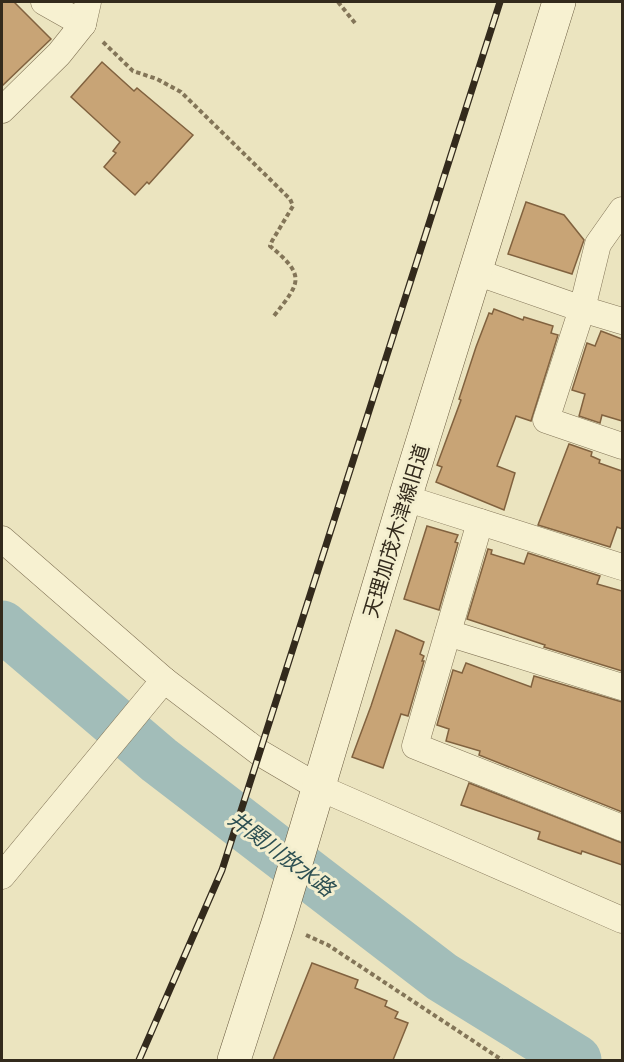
<svg xmlns="http://www.w3.org/2000/svg" width="624" height="1062" viewBox="0 0 624 1062" font-family="Merriweather,'Noto Sans JP',serif">
  <style>
    .lines { fill: none; stroke-linecap: round; stroke-linejoin: round }
    .river { stroke: #a2bdb9; stroke-width: 51 }
    .building { fill: #c8a476; stroke: #81623f; stroke-width: 1.5 }
    .street-casing { stroke: #837558; stroke-width: 27 }
    .secondary-casing { stroke: #65563b; stroke-width: 34 }
    .path { stroke: #837558; stroke-width: 4; stroke-dasharray: 4.5 3; stroke-linecap: butt }
    .street { stroke: #f7f1d1; stroke-width: 26 }
    .secondary { stroke: #f7f1d1; stroke-width: 33 }
    .rail-casing { stroke: #332a1c; stroke-width: 7 }
    .rail { stroke: #f3eece; stroke-width: 4.5; stroke-dasharray: 14; stroke-linecap: butt }
    .labels { text-anchor: middle; stroke-width: 6; stroke-linejoin: round; paint-order: stroke }
    .street-label { font-size: 20px; fill: #332a1c; stroke: #f3eece }
    .water-label { font-size: 21px; font-style: italic; fill: #2c4f52; stroke: #f3eece }
  </style>
  <rect width="100%" height="100%" fill="#ebe4bf"/>
  <g class="lines">
    <path class="river" d="M2,626L159,760L442,977L576,1060"/>
  </g>
  <g class="building">
    <path d="M2,2H14L51,39L2,86Z"/>
    <path d="M102,62L134,91L137,88L193,135L149,184L147,182L135,195L104,167L116,153L113,151L120,142L71,97Z"/>
    <path d="M526,202L564,215L584,240L572,274L508,254Z"/>
    <path d="M494,309L523,320L524,317L553,326L551,333L558,335L531,421L516,416L497,466L515,473L504,510L436,482L442,467L437,465L461,400L459,399L476,347L489,313L492,314Z"/>
    <path d="M601,331L622,339V421L602,415L600,423L579,416L585,394L572,390L587,343L595,346Z"/>
    <path d="M569,444L592,452L591,456L600,460L599,463L622,471V529L617,527L610,547L538,525Z"/>
    <path d="M427,526L458,535L455,542L458,543L439,610L404,599Z"/>
    <path d="M488,549L492,550L491,554L524,564L528,553L600,576L597,584L622,591V671L544,647L545,645L467,619Z"/>
    <path d="M396,630L424,642L420,654L424,656L422,661H424L408,716L401,714L383,768L352,757L371,706Z"/>
    <path d="M466,663L531,687L534,676L622,702V812L479,755L480,751L446,741L449,729L437,725L453,670L462,673Z"/>
    <path d="M469,783L622,843V865L582,851L581,854L538,839L540,832L461,805Z"/>
    <path d="M312,963L358,980L355,988L387,1001L385,1006L398,1012L395,1018L408,1023L393,1060H273Z"/>
  </g>
  <g class="lines">
    <g class="street-casing">
      <g id="street">
        <path d="M44,2L83,24"/>
        <path d="M2,110L59,54L83,24L88,2"/>
        <path d="M622,210L598,244L582,309L546,420L622,446"/>
        <path d="M476,272L582,309L622,321"/>
        <path d="M405,498L622,567"/>
        <path d="M480,522L415,746L622,828"/>
        <path d="M2,539L164,680L260,753L318,787L622,920"/>
        <path d="M448,633L622,687"/>
        <path d="M2,876L164,680"/>
      </g>
    </g>
    <g class="secondary-casing">
      <path id="secondary" d="M234,1060L278,923L405,498L559,2"/>
    </g>
    <g class="path">
      <path d="M338,2L355,23"/>
      <path d="M103,42L133,71L157,79L181,92L290,199L293,206L272,241L270,246C306,276 301,282 273,317"/>
      <path d="M306,935L328,945L502,1060"/>
    </g>
    <use href="#street" class="street"/>
    <use href="#secondary" class="secondary"/>
    <g class="rail-casing">
      <path id="rail" d="M139,1060L222,870L500,2"/>
    </g>
    <use href="#rail" class="rail"/>
  </g>
  <g class="labels">
    <g class="street-label">
      <text transform="translate(396 531) rotate(-73)" y="7">天理加茂木津線旧道</text>
    </g>
    <g class="water-label">
      <text transform="translate(281 854) rotate(37)" y="7">井関川放水路</text>
    </g>
  </g>
  <rect width="624" height="1062" fill="none" stroke="#332a1c" stroke-width="6"/>
</svg>
